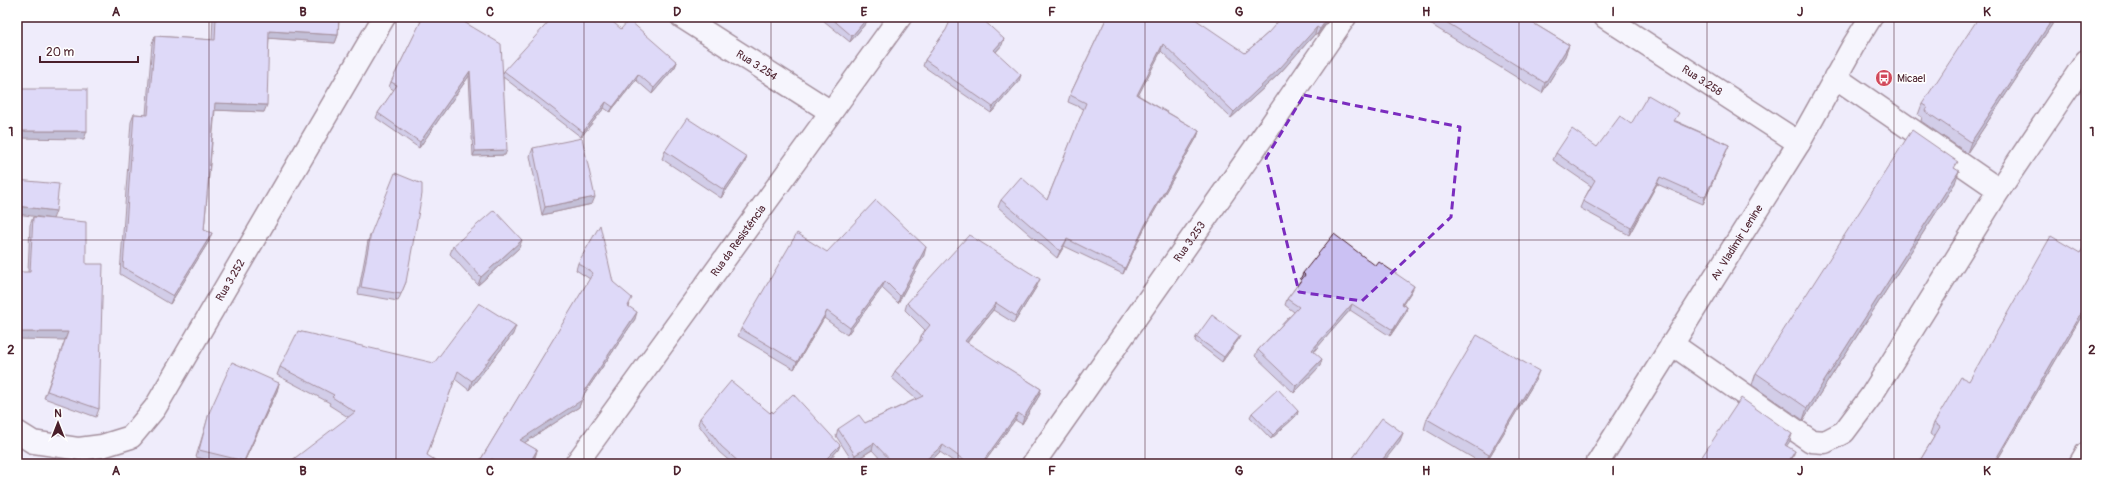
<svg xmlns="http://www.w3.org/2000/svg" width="2103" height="481" viewBox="0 0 2103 481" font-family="Pangolin,sans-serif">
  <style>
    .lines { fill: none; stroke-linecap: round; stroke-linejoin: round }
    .minor-casing { stroke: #4a1f2b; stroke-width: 25 }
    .major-casing { stroke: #4a1f2b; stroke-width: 25 }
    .minor { stroke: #fff; stroke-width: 22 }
    .major { stroke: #fff; stroke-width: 22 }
    .wall { fill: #afa6d1; stroke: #4a1f2b }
    .shaded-wall { fill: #8e87aa; stroke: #4a1f2b }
    .building { fill: #cbc1f3; stroke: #4a1f2b }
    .marked { fill: none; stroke: #7b2cbf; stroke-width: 3; stroke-dasharray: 8 5; stroke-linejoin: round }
    .grid { fill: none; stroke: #4a1f2b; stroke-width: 1; stroke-opacity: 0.55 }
    .labels { text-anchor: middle; stroke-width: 3.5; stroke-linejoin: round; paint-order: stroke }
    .street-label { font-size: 11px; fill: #4a1f2b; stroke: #fff }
    .poi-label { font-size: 11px; fill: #4a1f2b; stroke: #fff; text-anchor: start }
    .neatline { fill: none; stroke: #4a1f2b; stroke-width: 1.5 }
    .grid-label { font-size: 13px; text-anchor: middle; font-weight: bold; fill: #4a1f2b }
  </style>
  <rect width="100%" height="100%" fill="#efecfb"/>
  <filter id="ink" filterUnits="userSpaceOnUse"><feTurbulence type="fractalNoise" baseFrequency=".025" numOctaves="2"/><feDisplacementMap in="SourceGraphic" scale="8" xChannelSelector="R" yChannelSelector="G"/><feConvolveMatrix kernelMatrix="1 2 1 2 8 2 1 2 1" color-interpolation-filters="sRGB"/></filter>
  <g filter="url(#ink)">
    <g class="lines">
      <g class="minor-casing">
        <g id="minor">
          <path id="s1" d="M682,17L831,112"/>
          <path id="s2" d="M1605,17L1799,143"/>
          <path d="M1835,77L1999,190"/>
          <path d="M1672,344L1811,441L1825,442L1844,432L1871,396L1999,190L2086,61"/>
          <path id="s3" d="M17,432L33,442L79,449L102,446L131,437L155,408L384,17"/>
          <path id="s4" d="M576,464L900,17"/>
          <path id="s5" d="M1033,464L1269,128L1345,17"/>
          <path d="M2080,464L2086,454"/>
        </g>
      </g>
      <g class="major-casing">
        <g id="major">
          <path id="s6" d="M1597,464L1799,143L1853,46L1871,17"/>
        </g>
      </g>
      <use href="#minor" class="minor"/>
      <use href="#major" class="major"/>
    </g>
    <g class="wall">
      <path d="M213,17H339L338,35L335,43L269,38L264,112L215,110L204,230L209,241L170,304L120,274L131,122L134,114L146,115L152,44L155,36L212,40Z"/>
      <path d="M418,17H471L465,23L503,74L504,71L621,29L677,62L675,67L652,94L636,80L610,112L604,108L581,137L503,77L505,155L473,156L469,76L419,148L376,118L378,113L394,90L389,87L391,82L421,22L417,19Z"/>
      <path d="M826,17H871L850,42L824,21Z"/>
      <path d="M1107,17L1245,53L1268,33L1330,17L1317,35L1315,34L1279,74L1231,118L1161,51L1138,95L1199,131L1197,137L1143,231L1123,274L1064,246L1057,258L998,207L1001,200H1047L1084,109L1068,102L1070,95Z"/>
      <path d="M1423,17H1523L1569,45L1565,56L1542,93L1422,19Z"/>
      <path d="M2057,17L1967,153L1921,121L1922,117L1918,115L1922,104Z"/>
      <path d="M946,30L1002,45L996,52L1019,81L991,113L923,66L925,60Z"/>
      <path d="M1676,121L1729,145L1726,152L1703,204L1657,184L1629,235L1580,208L1583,201L1591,186L1553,160L1556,153L1597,147L1631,124Z"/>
      <path d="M533,148L592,204L542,215L530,156Z"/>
      <path d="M665,151L747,157L744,164L721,198L662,159Z"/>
      <path d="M1955,168V183L1803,420L1752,385L1756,373Z"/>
      <path d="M33,217L86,264L99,409L96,417L44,398L65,340L28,272L30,225Z"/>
      <path d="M371,233L406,282L398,301L358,294L368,241Z"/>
      <path d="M2086,244V313L2084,312L1995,464H1918L1934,437L1930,434L1934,423L1969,381L2080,253Z"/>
      <path d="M453,246L519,248L478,285L450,254Z"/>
      <path d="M827,252L924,255L898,303L882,288L847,335L824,318L794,369L738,336L741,329Z"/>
      <path d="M578,263L613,282L630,305L629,306L635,319L584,394L579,407L524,443L537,450L535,457L530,464H478L590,279L576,270Z"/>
      <path d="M1376,266L1414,286L1411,292L1403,304L1407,307L1405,314L1390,336L1350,310L1314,351L1320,366L1294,393L1255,356L1258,350L1294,312L1285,305L1287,299L1301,280H1300L1303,273Z"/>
      <path d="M1037,286L1014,323L993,310L967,343L1041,389L1039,396L1022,424L1015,420L983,464H957L940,452L927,464H885L872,450L853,462L836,436L838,429L865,423L916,399L892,378L895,371L919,343L921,336L925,330L905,310L907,303Z"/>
      <path d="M513,334L469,390L455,379L427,455L348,417L329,405L330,403L277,375L280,367L434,363Z"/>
      <path d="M1196,337L1238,340L1222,362L1195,341Z"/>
      <path d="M1535,381L1485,464H1483L1424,429L1427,419Z"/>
      <path d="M279,383L277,391L243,464H221L196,457L207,421L209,413Z"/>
      <path d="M1298,411L1297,415L1271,439L1250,417L1252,413Z"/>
      <path d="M770,413H773L840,445L838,450L825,464H733L719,452L698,424L700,418Z"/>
    </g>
    <g class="shaded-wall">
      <path d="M72,17H101L100,18Z"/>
      <path d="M468,17H471L462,28L464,22Z"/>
      <path d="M868,17H871L850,42L852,36Z"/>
      <path d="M1328,17H1330L1317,35L1320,29Z"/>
      <path d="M2054,17H2057L1967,153L1971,142Z"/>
      <path d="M1317,27L1315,34L1279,74L1231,118L1234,112Z"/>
      <path d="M269,31L338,35L335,43L266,38Z"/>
      <path d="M1004,39L1002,45L992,56L994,50Z"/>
      <path d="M1163,44L1161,51L1135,102L1137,95Z"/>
      <path d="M1569,45L1565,56L1542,93L1545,83Z"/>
      <path d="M677,62L675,67L652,94L654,88Z"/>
      <path d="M470,71L469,76L419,148L420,142Z"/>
      <path d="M638,74L636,80L610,112L613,107Z"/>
      <path d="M1021,75L1019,81L991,113L993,107Z"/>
      <path d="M606,102L604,108L581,137L583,132Z"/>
      <path d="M215,103L267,105L264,112L212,110Z"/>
      <path d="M17,131H87L84,139L17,138Z"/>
      <path d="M1199,131L1197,137L1143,231L1123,274L1125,268L1145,225Z"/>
      <path d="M1729,145L1726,152L1703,204L1705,197Z"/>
      <path d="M507,150L505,155L473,156L475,151Z"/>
      <path d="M747,157L744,164L721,198L724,190Z"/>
      <path d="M1959,171L1955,183L1803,420L1807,408Z"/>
      <path d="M1660,177L1657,184L1629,235L1631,228Z"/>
      <path d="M595,197L592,204L542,215L545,207Z"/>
      <path d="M17,206L56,211L53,219L17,214Z"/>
      <path d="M212,233L209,241L170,304L173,296Z"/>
      <path d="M1067,239L1064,246L1057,258L1060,251Z"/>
      <path d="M522,240L519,248L478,285L481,277Z"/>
      <path d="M926,247L924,255L898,303L900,296Z"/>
      <path d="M1040,279L1037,286L1014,323L1016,316Z"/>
      <path d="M885,281L882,288L847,335L850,328Z"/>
      <path d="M1414,286L1411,292L1399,310L1402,304Z"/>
      <path d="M996,303L993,310L962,348L965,341Z"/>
      <path d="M1352,304L1350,310L1310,356L1312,350Z"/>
      <path d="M2086,304V307L2084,312L1995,464H1993Z"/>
      <path d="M1407,307L1405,314L1390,336L1393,330Z"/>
      <path d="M827,311L824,318L794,369L797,362Z"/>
      <path d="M637,312L635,319L584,394L579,407L518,447L520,440L587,387Z"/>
      <path d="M516,326L513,334L469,390L472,381Z"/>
      <path d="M17,332H68L65,340L17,339Z"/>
      <path d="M1240,336L1238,340L1222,362L1224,357Z"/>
      <path d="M1322,359L1320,366L1294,393L1296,386Z"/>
      <path d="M1539,371L1535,381L1485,464L1489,455Z"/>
      <path d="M279,383L277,391L243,464Z"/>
      <path d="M1041,389L1039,396L1022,424L1024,417Z"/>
      <path d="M1298,411L1297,415L1271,439L1273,435Z"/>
      <path d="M1018,413L1015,420L983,464H981Z"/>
      <path d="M1403,433L1400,441L1382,464H1379Z"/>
      <path d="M1792,434L1790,441L1782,453L1785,445Z"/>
      <path d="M874,443L872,450L853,462L855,455Z"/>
      <path d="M840,445L838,450L825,464H821Z"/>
      <path d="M943,445L940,452L927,464H921Z"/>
      <path d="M537,450L535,457L530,464H529Z"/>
      <path d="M1795,451L1792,459L1789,464H1787Z"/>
      <path d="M492,459L490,464H484Z"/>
    </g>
    <g class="building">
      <path d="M216,17H339L338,35L269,31L267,105L215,103L204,230L212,233L173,296L123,267L134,114L148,115L155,36L215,40Z"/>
      <path d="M423,17H468L464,22L501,44L507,150L475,151L470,71L420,142L378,113L397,85L391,82Z"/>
      <path d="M553,17H607L621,29L629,20L677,62L654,88L638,74L613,107L606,102L583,132L504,71Z"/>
      <path d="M830,17H868L852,36Z"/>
      <path d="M952,17H980L1004,39L994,50L1021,75L993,107L925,60L946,30Z"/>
      <path d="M1107,17H1192L1245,53L1268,33L1282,17H1328L1320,29L1317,27L1281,67L1234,112L1163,44L1137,95L1199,131L1145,225L1125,268L1067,239L1060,251L1001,200L1021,177L1047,200L1086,103L1070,95Z"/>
      <path d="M1438,17H1523L1569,45L1545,83Z"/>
      <path d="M1979,17H2054L1971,142L1925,111L1927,107L1922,104Z"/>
      <rect x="17" y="89" width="70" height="42"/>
      <path d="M1648,95L1679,113L1674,121L1729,145L1705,197L1660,177L1631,228L1583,201L1595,180L1556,153L1572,129L1597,147L1620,116L1631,124Z"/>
      <path d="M687,118L747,157L724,190L665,151Z"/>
      <path d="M1912,130L1958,162L1954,168L1959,171L1807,408L1756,373Z"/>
      <path d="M582,138L595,197L545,207L533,148Z"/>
      <path d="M395,173L422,184V194L406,282L401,294L361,287L371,233Z"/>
      <path d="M17,180L59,184L56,211L17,206Z"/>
      <path d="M876,200L926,247L900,296L885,281L850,328L827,311L797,362L741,329L797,233L827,252Z"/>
      <path d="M494,210L522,240L481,277L453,246Z"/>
      <path d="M33,217L86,222V264H103L99,409L47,391L68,332H17V272H30Z"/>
      <path d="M600,225L613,282L632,298L628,306L637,312L587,387L582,400L520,440L537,450L529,464H501L492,459L484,464H478L593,273L578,263Z"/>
      <path d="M1334,234L1376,266L1379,262L1414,286L1402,304L1407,307L1393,330L1352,304L1312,350L1322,359L1296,386L1258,350L1299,307L1287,299L1305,275L1303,273Z"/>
      <path d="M969,235L1040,279L1016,316L996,303L965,341L1041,389L1024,417L1018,413L981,464H969L943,445L921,464H894L874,443L855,455L838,429L859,415L865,423L923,396L895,371L923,338L921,336L930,325L907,303Z"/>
      <path d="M2051,236L2080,253L2086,244V304L1993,464H1918L1940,427L1934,423L1961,377L1969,381Z"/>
      <path d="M479,303L516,326L472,381L458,371L427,455L441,464H287L355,412L332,397L334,395L280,367L298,331L434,363Z"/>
      <path d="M1212,315L1240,336L1224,357L1196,337Z"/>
      <path d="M1477,335L1539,371L1489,455L1427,419Z"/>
      <path d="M232,362L279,383L244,461L199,450L209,413Z"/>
      <path d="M731,381L770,413L772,411L773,413L793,394L840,445L821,464H765L763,462L761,464H741L721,446L700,418Z"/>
      <path d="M1278,389L1298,411L1273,435L1252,413Z"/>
      <path d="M1741,398L1792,434L1785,445L1795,451L1787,464H1697Z"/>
      <path d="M1382,418L1403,433L1379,464H1353L1350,462Z"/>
    </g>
  </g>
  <path d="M0 0H2103V481H0ZM1304,95L1460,127L1451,217L1362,301L1299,292L1266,158Z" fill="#efecfb" fill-opacity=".55" fill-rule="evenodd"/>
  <path class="marked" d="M1304,95L1460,127L1451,217L1362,301L1299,292L1266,158Z"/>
  <path class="grid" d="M209,17V464M396,17V464M584,17V464M771,17V464M958,17V464M1145,17V464M1332,17V464M1519,17V464M1707,17V464M1894,17V464M17,240H2086"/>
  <defs>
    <g id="bus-disc" transform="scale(0.9)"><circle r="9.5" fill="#d1495b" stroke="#fff"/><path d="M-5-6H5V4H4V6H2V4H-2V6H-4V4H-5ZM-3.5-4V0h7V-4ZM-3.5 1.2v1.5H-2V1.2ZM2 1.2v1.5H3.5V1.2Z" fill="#fff"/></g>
  </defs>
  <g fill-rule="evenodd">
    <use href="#bus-disc" x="1884" y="78"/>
  </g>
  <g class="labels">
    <g class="street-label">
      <text dy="4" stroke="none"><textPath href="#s1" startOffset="89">Rua 3.254</textPath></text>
      <text dy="4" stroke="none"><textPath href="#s2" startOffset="116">Rua 3.258</textPath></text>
      <text dy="4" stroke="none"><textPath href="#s4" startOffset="276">Rua da Resistência</textPath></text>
      <text dy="4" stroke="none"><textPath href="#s5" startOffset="272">Rua 3.253</textPath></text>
      <text dy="4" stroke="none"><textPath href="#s6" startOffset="262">Av. Vladimir Lenine</textPath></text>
      <text dy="4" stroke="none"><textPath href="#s3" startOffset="305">Rua 3.252</textPath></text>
    </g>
    <g class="poi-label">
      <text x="1897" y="82">Micael</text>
    </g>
  </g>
  <rect width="2103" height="481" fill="none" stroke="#fff" stroke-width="44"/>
  <g transform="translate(58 423)" stroke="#ffffff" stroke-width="3" paint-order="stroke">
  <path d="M0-3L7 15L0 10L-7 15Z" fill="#4a1f2b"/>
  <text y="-6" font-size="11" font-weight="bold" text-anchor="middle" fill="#4a1f2b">N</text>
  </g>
  <path d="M40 56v6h98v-6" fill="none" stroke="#4a1f2b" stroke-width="2"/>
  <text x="46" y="56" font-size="12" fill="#4a1f2b" stroke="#ffffff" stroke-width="3" paint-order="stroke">20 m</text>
  <rect x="22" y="22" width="2059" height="437" class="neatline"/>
  <g class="grid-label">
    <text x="116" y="16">A</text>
    <text x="303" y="16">B</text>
    <text x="490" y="16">C</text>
    <text x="677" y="16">D</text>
    <text x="864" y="16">E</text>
    <text x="1052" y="16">F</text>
    <text x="1239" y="16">G</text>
    <text x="1426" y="16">H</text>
    <text x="1613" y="16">I</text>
    <text x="1800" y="16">J</text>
    <text x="1987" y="16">K</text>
    <text x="11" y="136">1</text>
    <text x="2092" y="136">1</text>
    <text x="11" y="354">2</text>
    <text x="2092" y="354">2</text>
    <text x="116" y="475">A</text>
    <text x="303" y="475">B</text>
    <text x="490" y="475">C</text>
    <text x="677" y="475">D</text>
    <text x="864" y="475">E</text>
    <text x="1052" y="475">F</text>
    <text x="1239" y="475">G</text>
    <text x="1426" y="475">H</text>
    <text x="1613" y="475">I</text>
    <text x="1800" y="475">J</text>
    <text x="1987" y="475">K</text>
  </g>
</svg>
